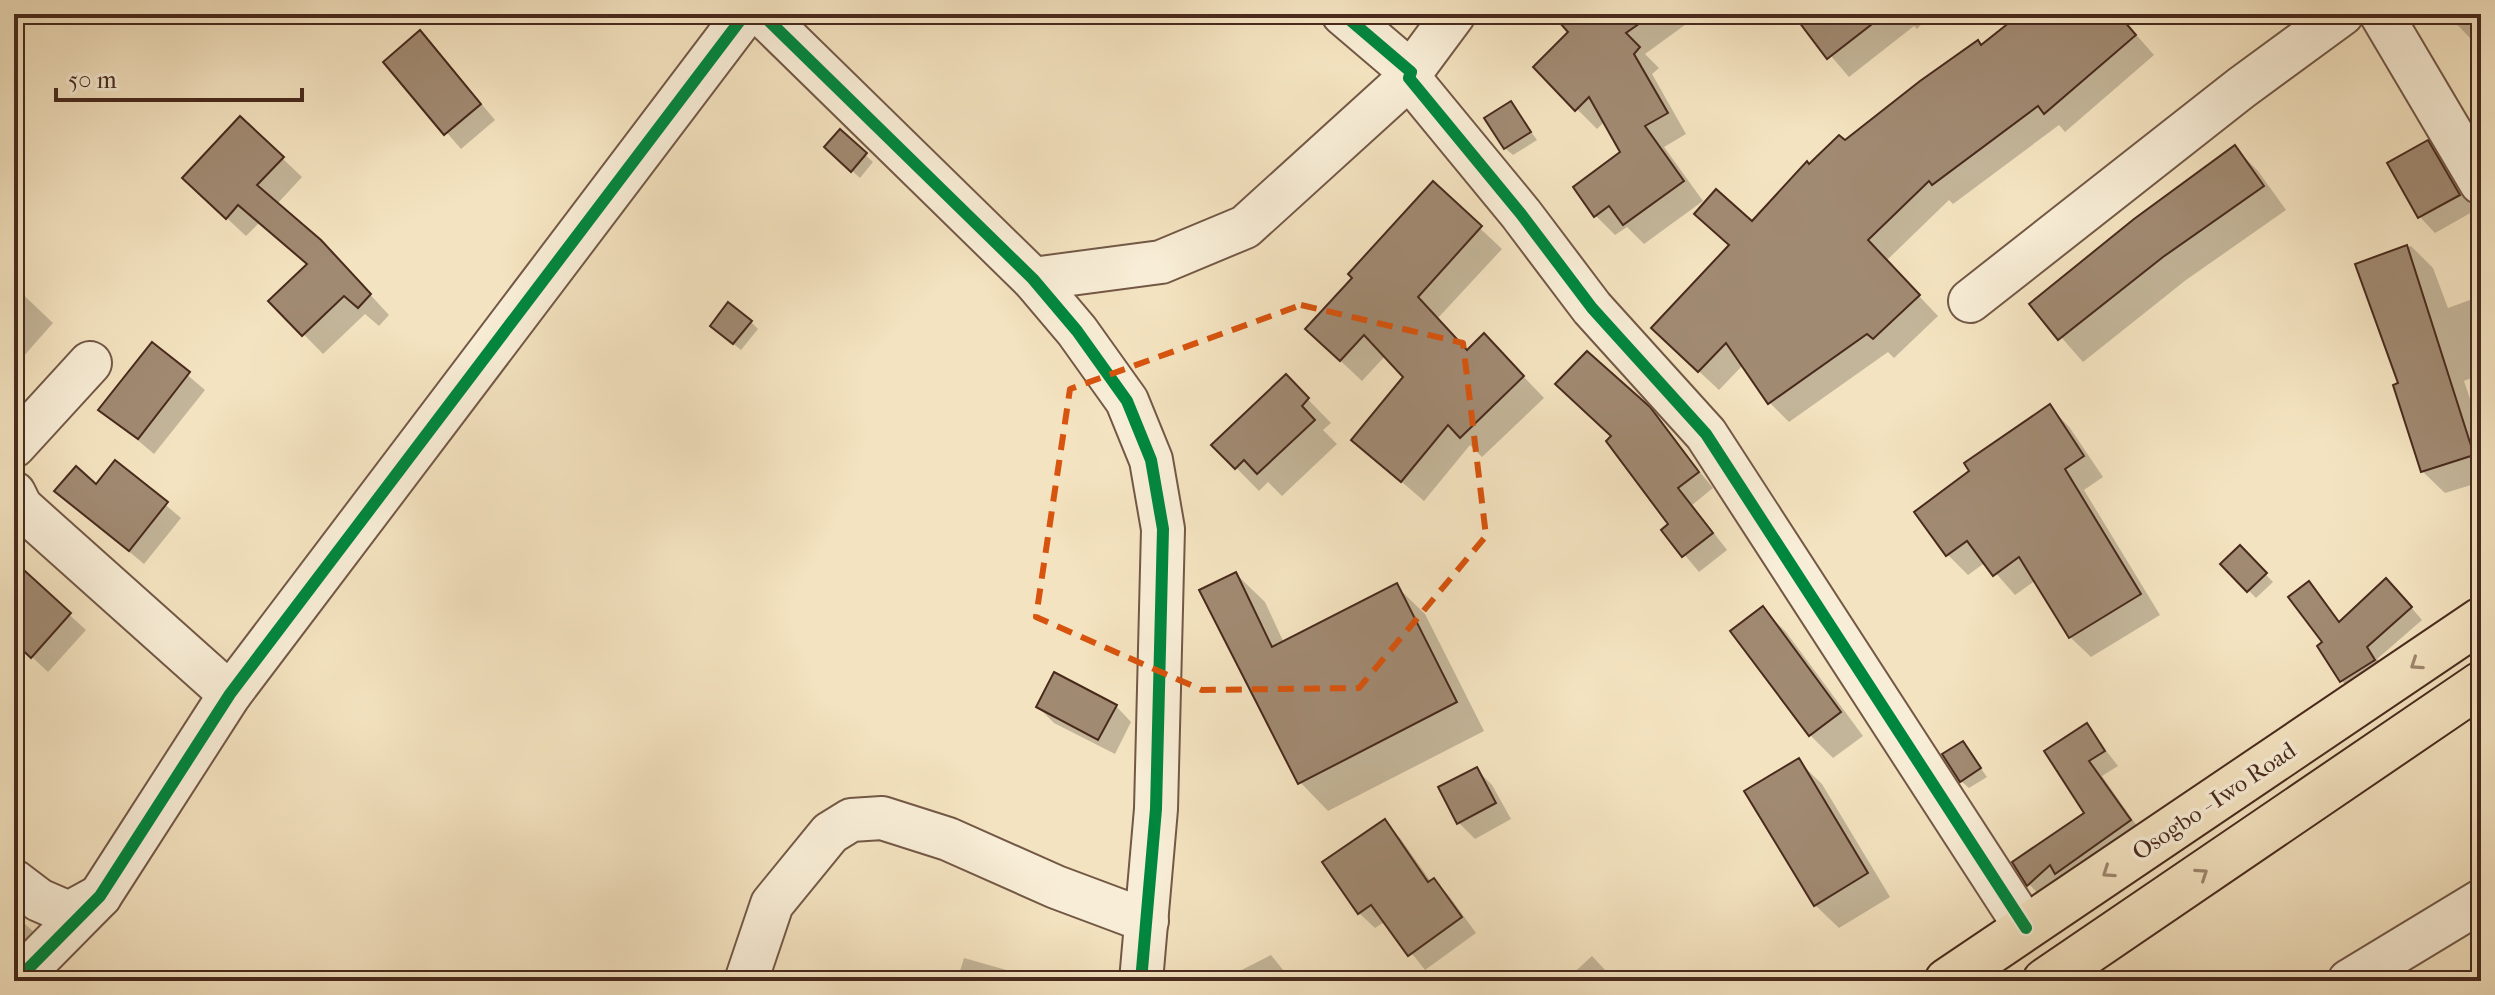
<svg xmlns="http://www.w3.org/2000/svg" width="2495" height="995" viewBox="0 0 2495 995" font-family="'IM FELL French Canon',serif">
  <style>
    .shadow { fill: #0003 }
    .building { fill: #a18a72; stroke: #482a1d; stroke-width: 2 }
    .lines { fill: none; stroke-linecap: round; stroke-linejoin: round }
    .minor-casing { stroke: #735846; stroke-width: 46 }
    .major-casing { stroke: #482a1d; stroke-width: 48 }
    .minor { stroke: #f8edd6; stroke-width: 42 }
    .major { stroke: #f4e3c0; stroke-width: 44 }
    .cycleway-casing { stroke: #f8edd6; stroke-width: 17 }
    .cycleway { stroke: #00873e; stroke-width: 12 }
    .oneway { stroke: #9e866e }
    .marked { fill: none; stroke: #d8540e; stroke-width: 6; stroke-dasharray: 16 10; stroke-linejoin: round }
    .labels { text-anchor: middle; stroke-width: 7; stroke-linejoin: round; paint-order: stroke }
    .street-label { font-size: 24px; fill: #482a1d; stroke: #f8edd6 }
  </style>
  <rect width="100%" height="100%" fill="#f4e3c0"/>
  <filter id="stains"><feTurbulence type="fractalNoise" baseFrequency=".0025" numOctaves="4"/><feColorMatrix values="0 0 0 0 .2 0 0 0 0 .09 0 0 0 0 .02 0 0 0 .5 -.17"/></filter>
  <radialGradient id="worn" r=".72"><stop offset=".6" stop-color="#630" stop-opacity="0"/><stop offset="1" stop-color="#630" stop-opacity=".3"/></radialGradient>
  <g class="shadow">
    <path d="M1589,14H1700L1645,54L1659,68L1652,74L1686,134L1664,147L1703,201L1644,244L1627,227L1615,235L1595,215L1623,153L1605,121L1597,129L1535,67Z"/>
    <path d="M1795,14H1931L1917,29L1914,26L1849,77Z"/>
    <path d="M2021,14H2118L2154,55L2065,132L2059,125L1953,204L1949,200L1886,261L1938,316L1894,358L1888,352L1789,422L1769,402L1743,365L1719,390L1673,347L1730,246L1696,214L1752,224L1809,167L1982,47Z"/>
    <path d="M2171,14H2199L2182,25Z"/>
    <path d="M2481,14V30L2470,38L2447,14Z"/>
    <path d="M435,49L495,120L461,149L386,62Z"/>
    <path d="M1511,104L1537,140L1513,155L1505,148Z"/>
    <path d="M840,132L873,162L860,178L826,147Z"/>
    <path d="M2427,143L2443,158L2474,211L2435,233L2420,217L2390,163Z"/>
    <path d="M2235,148L2258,171L2286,210L2186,280L2083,362L2032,304Z"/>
    <path d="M282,158L302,177L277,204L340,262L389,315L379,326L365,314L323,354L271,301L308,266L259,223L246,236L204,197Z"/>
    <path d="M1433,184L1502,249L1437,319L1467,352L1505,357L1544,398L1482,457L1470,445L1424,501L1353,440L1406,377L1386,355L1362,381L1329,350Z"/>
    <path d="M2411,246L2433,268L2448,308L2481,296V374L2464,381L2481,432V482L2445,493L2422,471L2400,385L2358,265Z"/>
    <path d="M14,286L53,323L14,367Z"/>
    <path d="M751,322L758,329L741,350L720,333Z"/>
    <path d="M152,345L205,390L154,454L101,409Z"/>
    <path d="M1286,377L1331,423L1323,430L1337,444L1282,496L1268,482L1259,491L1214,445Z"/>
    <path d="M2050,407L2070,428L2103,477L2084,490L2160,615L2091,657L2070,637L2036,580L2015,595L1986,562L1968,575L1948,555L1916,512Z"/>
    <path d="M1648,409L1713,488L1692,505L1727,550L1699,572L1664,530L1671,525L1614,437Z"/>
    <path d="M116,463L181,518L144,564L57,491L97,487Z"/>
    <path d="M2240,548L2273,582L2256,598L2223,564Z"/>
    <path d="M17,567L86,630L48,672L14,640Z"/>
    <path d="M1236,574L1265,602L1284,643L1396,586L1425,614L1484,731L1328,811L1300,782Z"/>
    <path d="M2309,584L2340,623L2398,592L2422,620L2377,659L2385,672L2353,692L2342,681L2325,643Z"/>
    <path d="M1763,609L1786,632L1863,736L1833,758L1810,735Z"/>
    <path d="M1116,706L1131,722L1115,754L1054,723L1038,707Z"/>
    <path d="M2087,726L2118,766L2102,776L2144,836L2043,899L2029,884L2086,813Z"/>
    <path d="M1963,743L1987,777L1969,788L1961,781Z"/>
    <path d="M1798,761L1822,784L1890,897L1839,928L1815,905Z"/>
    <path d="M1476,769L1492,785L1511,819L1475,839L1459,823L1441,788Z"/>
    <path d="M1384,822L1400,838L1431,882L1434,880L1449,896L1476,933L1425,970L1386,921L1375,928L1359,913Z"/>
    <path d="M14,914L36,934L18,953L14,950Z"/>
    <path d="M1271,955L1292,981H1220Z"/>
    <path d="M1592,956L1607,972L1616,981H1569L1567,979Z"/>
    <path d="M964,958L1046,981H957Z"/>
  </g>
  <g class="building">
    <path d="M1552,14H1653L1626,33L1640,47L1634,54L1668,113L1645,126L1684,181L1623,225L1609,206L1594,217L1573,187L1620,152L1589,97L1575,111L1533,67L1568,32Z"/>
    <path d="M1793,14H1885L1827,59Z"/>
    <path d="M2020,14H2118L2136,35L2044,114L2038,106L1932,185L1929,181L1868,240L1920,295L1873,339L1867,334L1768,404L1726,343L1698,372L1651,328L1729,245L1694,214L1716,189L1752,221L1807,161L1809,164L1839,135L1845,140L1920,81L1978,40L1981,45Z"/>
    <path d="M420,30L481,104L444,135L383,62Z"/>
    <path d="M1511,101L1531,132L1504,149L1484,118Z"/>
    <path d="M240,116L284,157L257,185L321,240L371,294L358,308L344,296L302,336L268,301L307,264L238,205L226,219L182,178Z"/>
    <path d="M840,129L867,153L851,172L824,147Z"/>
    <path d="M2428,140L2460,195L2418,218L2387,163Z"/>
    <path d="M2235,145L2264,186L2163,257L2058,340L2029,304L2134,219Z"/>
    <path d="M1433,181L1482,226L1418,297L1467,350L1484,333L1524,376L1460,438L1448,425L1401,482L1351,440L1403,377L1364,335L1340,361L1305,329L1352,278L1348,274Z"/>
    <path d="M2407,245L2474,455L2421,472L2393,385L2398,383L2355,264Z"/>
    <path d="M728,302L752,321L733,344L710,326Z"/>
    <path d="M152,342L190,372L138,439L98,410Z"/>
    <path d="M1587,351L1650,407L1699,472L1678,488L1713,533L1682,557L1661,530L1668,524L1606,441L1611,436L1555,384Z"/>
    <path d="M1286,374L1309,398L1302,406L1315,420L1257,474L1244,460L1235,469L1211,445Z"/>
    <path d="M2050,404L2084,456L2065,469L2141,594L2069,638L2019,557L1993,576L1967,541L1946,556L1914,512L1969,471L1964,463Z"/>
    <path d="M115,460L168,502L129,551L54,491L76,466L96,484Z"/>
    <path d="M2240,545L2267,573L2247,592L2220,564Z"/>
    <path d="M14,561L71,613L31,658L14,642Z"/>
    <path d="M1236,572L1272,647L1397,583L1457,702L1298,784L1199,590Z"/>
    <path d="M2386,578L2412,607L2367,647L2375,660L2340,682L2317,646L2322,642L2288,597L2309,581L2339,622Z"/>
    <path d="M1763,606L1841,712L1809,736L1730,631Z"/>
    <path d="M1054,672L1117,705L1098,740L1036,707Z"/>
    <path d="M2087,723L2105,751L2089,761L2131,820L2055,874L2050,865L2027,886L2012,862L2084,813L2044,751Z"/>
    <path d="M1963,741L1981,768L1960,782L1942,754Z"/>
    <path d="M1799,758L1868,873L1814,906L1744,791Z"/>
    <path d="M1477,767L1496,803L1457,824L1438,787Z"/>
    <path d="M1385,819L1428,882L1434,878L1462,917L1408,956L1371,905L1358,914L1322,862Z"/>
  </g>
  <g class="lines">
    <g class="minor-casing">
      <g id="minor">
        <path d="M762,14L1033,279L1077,331L1127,401L1151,460L1163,529L1156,809L1141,981"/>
        <path d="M1343,14L1411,72L1409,78L1521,214L1592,308L1706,434L2026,928"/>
        <path d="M2381,14L2481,183"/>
        <path d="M1411,72L1454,14"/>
        <path d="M1033,279L1161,262L1245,227L1409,78"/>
        <path d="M1970,301L2241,88L2342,14"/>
        <path d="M14,446L90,363"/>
        <path d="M14,493L21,507L230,694"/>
        <path d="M14,881L39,900L69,913L100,896"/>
        <path d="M16,981L100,896L230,694L745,14"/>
        <path d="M746,981L772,904L830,833L851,820L882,818L948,839L1056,887L1147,921"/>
        <path d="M2349,981L2481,901"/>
      </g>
    </g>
    <g class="major-casing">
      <g id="major">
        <path d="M1947,981L2481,620"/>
        <path d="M2045,981L2481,684"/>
      </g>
    </g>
    <use href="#minor" class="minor"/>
    <use href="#major" class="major"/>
    <g class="cycleway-casing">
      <g id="cycleway">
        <path d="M762,14L1033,279L1077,331L1127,401L1151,460L1163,529L1156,809L1141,981"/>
        <path d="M1343,14L1411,72L1409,78L1521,214L1592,308L1706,434L2026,928"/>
        <path d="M16,981L100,896L230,694L745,14"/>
      </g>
    </g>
    <use href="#cycleway" class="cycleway"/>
  </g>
  <defs><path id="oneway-chevron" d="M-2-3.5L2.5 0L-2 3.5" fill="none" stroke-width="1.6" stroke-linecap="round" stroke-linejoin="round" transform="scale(2)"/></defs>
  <g class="oneway">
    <use href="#oneway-chevron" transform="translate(2416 664) rotate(146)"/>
    <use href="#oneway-chevron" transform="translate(2108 872) rotate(146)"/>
    <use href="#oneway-chevron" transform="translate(2202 874) rotate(-34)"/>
  </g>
  <path class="marked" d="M1301,305L1463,343L1486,536L1359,688L1202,690L1036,617L1070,389Z"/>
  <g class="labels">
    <g class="street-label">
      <text transform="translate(2214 801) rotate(-34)" y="8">Osogbo - Iwo Road</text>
    </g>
  </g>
  <rect width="2495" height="995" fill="none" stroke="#f4e3c0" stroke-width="48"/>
  <rect x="16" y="16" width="2463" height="963" fill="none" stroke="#482a1d" stroke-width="4"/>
  <rect x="24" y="24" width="2447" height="947" fill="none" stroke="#482a1d" stroke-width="2"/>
  <path d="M56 88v12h246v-12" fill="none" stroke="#482a1d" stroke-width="4"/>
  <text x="68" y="88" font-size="24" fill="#482a1d" stroke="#f8edd6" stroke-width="6" paint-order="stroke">50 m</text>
  <rect width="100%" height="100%" filter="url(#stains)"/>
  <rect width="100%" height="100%" fill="url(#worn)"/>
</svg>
